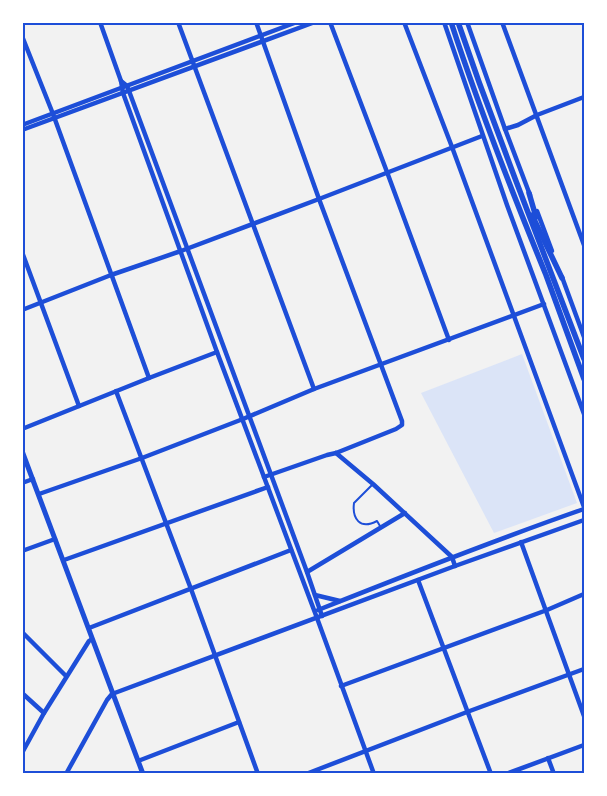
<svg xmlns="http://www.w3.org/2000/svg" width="607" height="796" viewBox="0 0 607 796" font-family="'Golos Text',sans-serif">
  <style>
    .green { fill: #dbe4f7 }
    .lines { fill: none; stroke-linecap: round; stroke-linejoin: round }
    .service { stroke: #1d4ed8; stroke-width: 2 }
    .minor { stroke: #1d4ed8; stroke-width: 4.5 }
    .tertiary { stroke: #1d4ed8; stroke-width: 5 }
    .secondary { stroke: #1d4ed8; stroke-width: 5.5 }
    .neatline { fill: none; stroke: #1d4ed8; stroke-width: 2 }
  </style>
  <rect width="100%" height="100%" fill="#f2f2f2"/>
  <path class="green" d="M522,354L577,503L494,533L421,393Z"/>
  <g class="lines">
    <path class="service" d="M373,484L354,503C352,519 360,530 377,521L380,526"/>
    <g class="minor">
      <path d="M100,22L121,81L123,93L217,352L317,618L374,774"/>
      <path d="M178,22L314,389"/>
      <path d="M256,22L319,199L402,421V425L396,429L336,453L327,455L264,477"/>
      <path d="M330,22L387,172L449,340"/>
      <path d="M404,22L452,147L584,507"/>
      <path d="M444,22L507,205L584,414"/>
      <path d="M467,22L505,129L530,195"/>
      <path d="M502,22L584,245"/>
      <path d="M22,36L53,114L149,378"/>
      <path d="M121,81L127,86L129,91L307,572L322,616"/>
      <path d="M22,125L297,22"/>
      <path d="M505,129L518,125L537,115L584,97"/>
      <path d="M22,130L315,22"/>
      <path d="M537,211L552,251"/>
      <path d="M22,252L79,406"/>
      <path d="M562,277L584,337"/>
      <path d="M22,310L111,275L181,251L319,199L482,136"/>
      <path d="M116,391L191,589L258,774"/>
      <path d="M22,429L149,378L217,352"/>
      <path d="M336,453L373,484L452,557L455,566"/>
      <path d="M22,483L33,479"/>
      <path d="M39,494L142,458L243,419L314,389L544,304"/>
      <path d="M521,542L584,716"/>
      <path d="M22,551L55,539"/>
      <path d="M64,560L268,487"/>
      <path d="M307,572L405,513"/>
      <path d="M418,580L491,774"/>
      <path d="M315,595L340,601"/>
      <path d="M318,610C406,575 495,540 584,509"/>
      <path d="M89,628L291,550"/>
      <path d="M22,632L66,676"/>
      <path d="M341,686L547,610L584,594"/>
      <path d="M22,693L44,713"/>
      <path d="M22,753L44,713L89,641L92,639"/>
      <path d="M548,758L554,774"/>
      <path d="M138,761L239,722"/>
      <path d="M66,774L107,700L112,694L455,566L584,520"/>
      <path d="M306,774L467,712L584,669"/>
      <path d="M506,774L584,745"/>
    </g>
    <path class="tertiary" d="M22,451L143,774"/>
    <g class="secondary">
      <path d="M451,22C479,108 512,192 546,275C559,310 571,344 584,379"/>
      <path d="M458,22L479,82L516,181L584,359"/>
      <path d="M529,193L536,217"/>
      <path d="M532,215L562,278"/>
    </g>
  </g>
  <rect width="607" height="796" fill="none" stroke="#ffffff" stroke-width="48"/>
  <rect x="24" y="24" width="559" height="748" class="neatline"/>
</svg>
